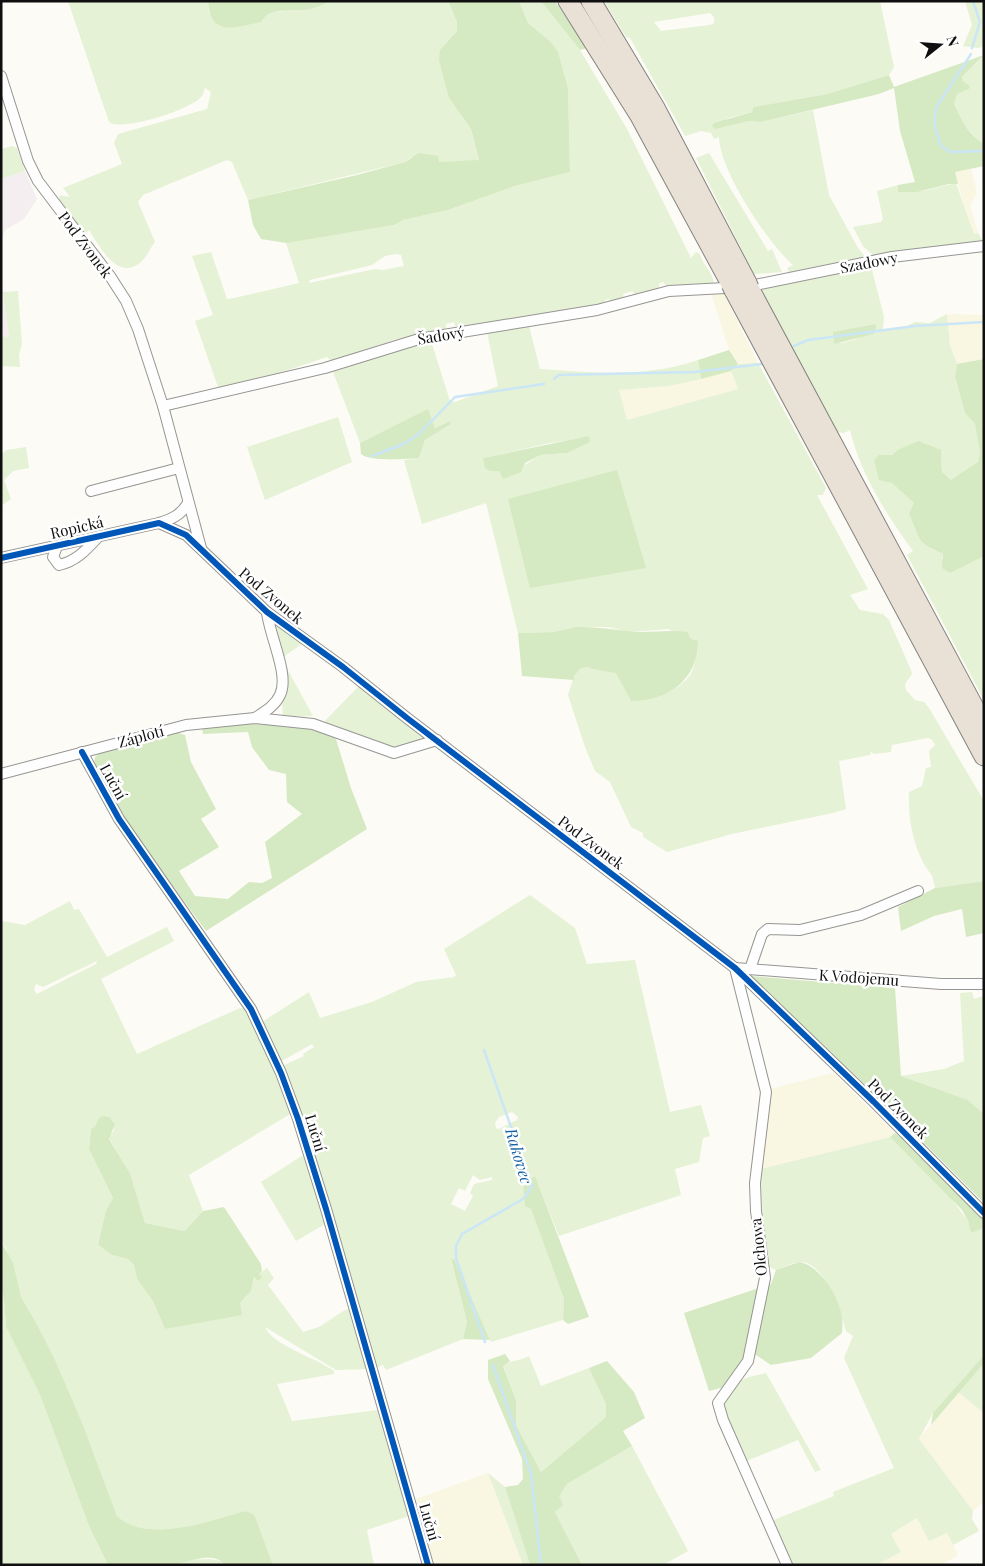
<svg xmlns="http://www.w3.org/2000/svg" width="985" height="1566" viewBox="0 0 985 1566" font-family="'Playfair Display',serif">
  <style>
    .industrial { fill: #f4eef1 }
    .farmland { fill: #f9f7e1 }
    .green { fill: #e5f2d5; fill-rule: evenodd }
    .forest { fill: #d5eac2 }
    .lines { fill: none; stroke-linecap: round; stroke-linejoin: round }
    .stream { stroke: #cae6f7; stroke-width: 2.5 }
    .street-casing { stroke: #969593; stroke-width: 12 }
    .highway-casing { stroke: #838380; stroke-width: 21 }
    .street { stroke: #fffefe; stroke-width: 10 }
    .highway { stroke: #eae1d6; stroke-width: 19 }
    .highway-bridge-casing { stroke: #838380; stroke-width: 21; stroke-linecap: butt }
    .highway-bridge { stroke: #eae1d6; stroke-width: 19 }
    .cycleway-casing { stroke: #fff; stroke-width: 9 }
    .cycleway { stroke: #0057b8; stroke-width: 6 }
    .labels { text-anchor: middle; stroke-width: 5; stroke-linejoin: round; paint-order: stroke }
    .street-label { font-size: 15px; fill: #0f0f0f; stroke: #fff }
    .water-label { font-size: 16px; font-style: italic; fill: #1462a5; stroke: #fff }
  </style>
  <rect width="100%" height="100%" fill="#fcfbf5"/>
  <g class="industrial">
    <path d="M25,171L37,199L24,219L5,230L1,243V179Z"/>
    <path d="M1,272L3,292L9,337L1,336Z"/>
  </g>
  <g class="farmland">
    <path d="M971,169L977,193L970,205L978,233L974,235L954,172Z"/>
    <path d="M723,292L758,363L738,364L729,350L711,293Z"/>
    <path d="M947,314L984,315V359L957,364L950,345Z"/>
    <path d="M731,371L738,389L627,420L619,390L669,386Z"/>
    <path d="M833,1073L895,1133L890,1137L761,1169L770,1089Z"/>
    <path d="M958,1392L984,1413V1501L973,1511L919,1439Z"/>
    <path d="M488,1473L523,1565H434L416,1499Z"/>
    <path d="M918,1518L947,1533L958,1555L942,1565H876L901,1552L891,1534Z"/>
  </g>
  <g class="green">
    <path d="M68,1H208L209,13L264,17L272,12L302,10L331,1H448L457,22V31L440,50L449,98L471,129L479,161L439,162L411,157L405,162L248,200L232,162L227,160L143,195L138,202L155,242C150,248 147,257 141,262C118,282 100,247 89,230L85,234L59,199L60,195L70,197L63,188L122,164L114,143L118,134L207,109L211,92L205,88C204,91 203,96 200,98C189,110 121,132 109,122Z"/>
    <path d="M519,1H541L580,50L627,129L691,258L696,252L700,254C703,266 713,272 714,284L667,287L663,282L659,284V290L635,297L633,291L623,294L624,300L611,304L609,299L605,300V305L477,325L455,326L454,322L446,324V331L397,339L331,361L327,357L255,381L219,390L195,321L213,315L192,256L211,252L227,299L234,298L299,283L286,243L288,242L394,225L403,220L448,210L515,186L570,172L568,89L551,42L528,23ZM396,254L401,255L404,266L383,270L375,269L309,283L310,280L372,265L385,256Z"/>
    <path d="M604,1H880L894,67L889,75L827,94L753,107L752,112L728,118L716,129L749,121L761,122L813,110L829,195L858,248L868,260L790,275L787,268L793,265C767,242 720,171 719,137L714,139L711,133L701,131L685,136L630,38L626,37ZM710,13L714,17V23L710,25L661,31L654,22Z"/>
    <path d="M965,1H984V46L978,48L963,46L972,25Z"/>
    <path d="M984,56V143C969,136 961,119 954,104L957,94L969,89L970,86L963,81L962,77Z"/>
    <path d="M12,146L17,148L25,171L1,179V149Z"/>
    <path d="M709,153L768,251L772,249L782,272L754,274L696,158Z"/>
    <path d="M956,183L974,234L978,233L982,240L978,244L875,257L863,246L853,227L881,222L883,219L877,191L898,185L899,192L923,191Z"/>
    <path d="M871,266L884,317L883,329H901L915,322L930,323L947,314L950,345L957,364L955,378L965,413L975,424L980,453L978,462L952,481L942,472V461L937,449L922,442L899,449L892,455H879L884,480L892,483L915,504L909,514L920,540L927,546L943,554L942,559L984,556V700L907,555L913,551C886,514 861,475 850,430L844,433L837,432L761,288ZM875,324L856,339L841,343L834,332Z"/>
    <path d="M18,291L22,344L19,355L20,367L1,366V336L9,337L3,292Z"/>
    <path d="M529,326L540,369C595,373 645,378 698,360L701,379L669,386L619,390L627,420L738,389L731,371L738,364L758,363L826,488L823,495H817L868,589L850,595L860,610L883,614L889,620L911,670L912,674L905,684L906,690L915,700L924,702L929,708L984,801V881L935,888C932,871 931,876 924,864C912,842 908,816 909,792L922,786L926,768L931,767L929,751L935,745L932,740L928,738L892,745L891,752L874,754L871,752L870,755L839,761L846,809L833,813L732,834L667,852L643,837V833L631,827L610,782L595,771L585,747L568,695L574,676L581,668L588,667L592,669L616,672L631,701C653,699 676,694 690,675C695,667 695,658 698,649L691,639L668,629L629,632L608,627H576L553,632L518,633L486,503L422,524L404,460L419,458L425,440L451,424L450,421L435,428L428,410L360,443L332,369L431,341L450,401L455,402L498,386L487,332ZM589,437L567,453L541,455L503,478L499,471L483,458L550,443Z"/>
    <path d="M338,417L352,462L265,500L247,447Z"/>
    <path d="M26,447L29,468L13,471L4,480L11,499L1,506V454L7,450Z"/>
    <path d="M273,623L302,644L283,657Z"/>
    <path d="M285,665L313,716L283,717L282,701L287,688Z"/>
    <path d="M359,686L425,737V739L395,749L324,722Z"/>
    <path d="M530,895L575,928L587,964L635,960L670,1112L701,1105L710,1136L703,1138L699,1162L675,1169L681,1195L559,1236L535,1177L530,1206L564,1299L563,1320L491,1342L455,1260H451L467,1322L463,1339L386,1370L383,1365L376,1368L353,1282L282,1066L304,1056L303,1054L314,1047L312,1044L280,1062L262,1022L309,992L320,1018L372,1002L416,982L454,977L456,975L444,949ZM512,1112L518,1117L517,1120L499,1129L496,1128L495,1123L499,1117ZM473,1175L480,1180L492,1177V1180L474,1184L470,1193L473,1196L465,1211L451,1204L459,1188L465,1191Z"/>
    <path d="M70,901L74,910L79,909L107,957L167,927L174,941L101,979L137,1054L240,1008L246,1009L292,1113L189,1175L203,1211L186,1231L145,1223L130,1173L109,1138L114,1130L113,1121L103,1116L95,1128L91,1130L89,1149L113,1198L106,1210L98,1245L112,1255L128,1259L134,1265L137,1279L153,1301L165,1329C187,1325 240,1313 250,1291C253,1287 252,1281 255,1277L258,1280L259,1274L267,1268L274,1278L268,1285L303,1332L319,1327L345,1310L351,1309L367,1369L336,1370L265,1327C273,1346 317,1358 334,1371V1374L277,1384L292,1421L378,1410L409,1516L367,1530L374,1565H273L256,1519L245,1511C210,1521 147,1544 117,1516L83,1425L34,1319L21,1297L6,1248L1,1241V921L25,925ZM97,961L96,964L37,994L34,990L36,984L43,987Z"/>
    <path d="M972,992L974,999L984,996V1114L968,1100L901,1076L944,1069L964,1061L960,993Z"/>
    <path d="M890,1137L950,1197L968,1221L971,1233L984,1228V1355L933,1413L919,1439L973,1511L972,1519L979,1531L953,1545L947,1533L929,1541L917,1518L891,1534L901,1552L876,1565H792L771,1521L834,1496L833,1492L894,1468L844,1358L853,1336L846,1331C841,1311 825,1264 802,1262C793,1262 784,1267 776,1270L769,1267L763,1230L761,1169Z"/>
    <path d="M305,1154L327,1223L296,1241L261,1182Z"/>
    <path d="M1,1286L4,1300L6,1327L40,1395L89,1526L108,1565H1Z"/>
    <path d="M529,1356L541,1386L589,1368L607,1404L606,1417L541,1472L516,1425V1400L503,1365C512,1360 520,1361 529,1356Z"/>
    <path d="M984,1363V1413L958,1392Z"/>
    <path d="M766,1373L821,1470L815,1472L798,1440L744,1462C734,1439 709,1400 740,1381C747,1377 758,1375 766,1373Z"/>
    <path d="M632,1446L688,1551L663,1565H582L555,1512L562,1505L558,1496L567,1484Z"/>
    <path d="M488,1473L505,1487L530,1565H523Z"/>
    <path d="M210,1559L222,1561L225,1565H173L185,1560Z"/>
  </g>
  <g class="forest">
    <path d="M208,1H331C322,5 311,10 301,10C287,12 269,7 261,22C236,27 210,38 208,1Z"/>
    <path d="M448,1H519L528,23L551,42L558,52L568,89L570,172L515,186L448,210L403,220L394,225L286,243L261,239L253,225L248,200L357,175L405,162L419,153L438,156L439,162L479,160L471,129L449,98L439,60L440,50L457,31V22Z"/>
    <path d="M541,1H555L587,48L580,50Z"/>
    <path d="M984,55L962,77L963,81L970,86L969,89L957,94L954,104C961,118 969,137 984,143V166L955,172L958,184H949L917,192H898V185L915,182L900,131L894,88L879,94L761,122L749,121L716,129L712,126L714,123L752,112L753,107L827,94L889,75L894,87Z"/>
    <path d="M875,324L876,327L873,334L834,344L833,332Z"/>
    <path d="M729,350L738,364L731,371L701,379L698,360Z"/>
    <path d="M984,359V556L950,573L942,568L943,554L927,546L920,540L909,514L914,503L892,483L879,480L874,460L879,455H892L899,449L919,441L941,450L942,472L951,480L978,462L980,453L975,424L965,413L955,377L957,364Z"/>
    <path d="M428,409L435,428L450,421L451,424L425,440L419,458C406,459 371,462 361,454L360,443Z"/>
    <path d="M589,436L590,442L567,453L541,455L525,463L521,472L503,479L499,471H490L485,468L483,458Z"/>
    <path d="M617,470L646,568L530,588L508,499Z"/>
    <path d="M576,627C595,627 609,629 627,631C647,634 665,629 687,632L691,639L698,641C698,680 668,701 631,701L616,673L592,669L588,667L581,668L574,676V680L522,676L518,633L553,632Z"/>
    <path d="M252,724L303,727L328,733L336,739L351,788L367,829L206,931L134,834L94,763L95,757L102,751L175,732L185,735L191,762L216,809L201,819L219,847L179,871L195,896L228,899L249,882L262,883L272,878L265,842L302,814L287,802L286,774L269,770L252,747L248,732L203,734L202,727Z"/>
    <path d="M984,881V933L966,937L962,909L934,916L901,931L898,907L935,888Z"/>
    <path d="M751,976L895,988L901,1076L968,1100L984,1114V1203L878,1097Z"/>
    <path d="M103,1116L109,1117L115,1124L109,1139L130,1173L145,1223L185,1231L203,1211L224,1207L261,1264L262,1271L259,1274L262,1277L258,1281L254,1277L251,1291L240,1303L242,1315L165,1329L153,1301L137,1279L134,1265L128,1259L112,1255L98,1245L106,1210L113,1198L89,1149L91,1129L95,1127L99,1118Z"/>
    <path d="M895,1133L904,1139L963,1194L984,1218V1228L971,1233L968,1221L962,1210L890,1137Z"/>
    <path d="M535,1176L589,1317L568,1324L563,1320L564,1299L531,1209L525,1206L523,1184Z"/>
    <path d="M1,1241L13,1263L21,1297L34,1319L54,1358L83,1425L117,1516C147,1544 210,1521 245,1511L253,1514L256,1519L273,1565H225C213,1550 187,1563 172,1565C152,1566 129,1565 108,1565L89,1526L40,1395L6,1327L4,1300L1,1286Z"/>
    <path d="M451,1259L455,1260L490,1340L463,1339L467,1322Z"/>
    <path d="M799,1262C820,1265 839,1297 842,1317C843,1322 842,1328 842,1333L811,1358L771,1365L756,1355L745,1358L724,1387L709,1391L684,1313L771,1284L776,1270Z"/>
    <path d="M505,1354L510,1361L503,1366L516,1400V1425L541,1472L606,1417V1404L589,1368L607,1361L634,1392L645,1418L623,1431L632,1446L567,1484L559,1496L563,1505L555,1512L582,1565H530L505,1487L518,1485L523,1479L522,1459L488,1379V1360Z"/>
    <path d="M984,1355V1363L931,1425L933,1413Z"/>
  </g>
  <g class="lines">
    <g class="stream">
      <path d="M972,48L980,22L973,1"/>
      <path d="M971,54L937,106L934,121L940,145L950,152L984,151"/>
      <path d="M794,346L808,340L915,326L984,322"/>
      <path d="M554,379L559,375L694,372L762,364"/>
      <path d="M372,456L404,444L420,433L455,397L544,384"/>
      <path d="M484,1050L532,1187L523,1199L462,1234L456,1246V1258L485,1342"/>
      <path d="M493,1365L531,1474L541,1565"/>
    </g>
    <g class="street-casing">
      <g id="street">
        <path d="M1,76L28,161L38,181L110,276L126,301L138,329L163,406L201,548"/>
        <path d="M755,285L892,257L984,246"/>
        <path d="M163,406L325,368L419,339L597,310L669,291L725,288"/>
        <path d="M91,491L179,468"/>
        <path d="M159,523L186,535L267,612L343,667L407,718L735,968L874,1102L984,1213"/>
        <path d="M57,546L53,557L59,565C77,561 87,549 99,536"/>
        <path d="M1,558L159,523C172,519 181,515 188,503"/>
        <path d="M255,718C264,712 275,706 280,695C290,675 269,635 267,612"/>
        <path d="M82,752L119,819L251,1009L281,1073L298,1119L326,1209L428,1565"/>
        <path d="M1,774L186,725L255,718L313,724L394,753L437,740"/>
        <path d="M750,969L762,934L768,929L800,930L861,915L918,891"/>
        <path d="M787,1565L723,1420L718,1403L748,1361L765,1278L756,1211L755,1183L766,1092L735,968L941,984H984"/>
      </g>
    </g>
    <g class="highway-casing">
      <g id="highway">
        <path d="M568,1L640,116L731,284"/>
        <path d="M591,1L655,108L747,283"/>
        <path d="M749,288L984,726"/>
        <path d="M734,290L984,756"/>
      </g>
    </g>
    <use href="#street" class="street"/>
    <use href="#highway" class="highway"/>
    <g class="highway-bridge-casing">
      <g id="highway-bridge">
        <path d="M747,283L749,288"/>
        <path d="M731,284L734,290"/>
      </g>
    </g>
    <use href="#highway-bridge" class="highway-bridge"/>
    <g class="cycleway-casing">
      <g id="cycleway">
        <path d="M1,558L159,523L186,535L267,612L343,667L407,718L735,968L874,1102L984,1213"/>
        <path d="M82,752L119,819L251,1009L281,1073L298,1119L326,1209L428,1565"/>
      </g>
    </g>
    <use href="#cycleway" class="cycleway"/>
  </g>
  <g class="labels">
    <g class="street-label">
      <text transform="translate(85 245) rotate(53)" y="5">Pod Zvonek</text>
      <text transform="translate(869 263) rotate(-11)" y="5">Szadowy</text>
      <text transform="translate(441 336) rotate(-9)" y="5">Šadový</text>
      <text transform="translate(77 528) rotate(-13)" y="5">Ropická</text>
      <text transform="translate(271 596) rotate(40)" y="5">Pod Zvonek</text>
      <text transform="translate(141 737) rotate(-15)" y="5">Záplotí</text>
      <text transform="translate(113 782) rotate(61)" y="5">Luční</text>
      <text transform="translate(591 843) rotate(37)" y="5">Pod Zvonek</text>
      <text transform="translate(859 978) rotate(4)" y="5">K Vodojemu</text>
      <text transform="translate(898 1109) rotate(45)" y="5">Pod Zvonek</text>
      <text transform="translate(315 1133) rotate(73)" y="5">Luční</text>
      <text transform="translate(759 1247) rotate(-96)" y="5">Olchowa</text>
      <text transform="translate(429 1522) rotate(74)" y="5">Luční</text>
    </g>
    <g class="water-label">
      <text transform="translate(519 1156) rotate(73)" y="6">Rakovec</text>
    </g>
  </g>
  <rect width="985" height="1566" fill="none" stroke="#0f0f0f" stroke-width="5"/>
  <g transform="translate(940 45) rotate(73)" stroke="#ffffff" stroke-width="4" paint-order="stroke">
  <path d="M0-4L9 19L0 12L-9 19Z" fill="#0f0f0f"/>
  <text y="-8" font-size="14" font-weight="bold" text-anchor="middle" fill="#0f0f0f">N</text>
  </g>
</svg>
